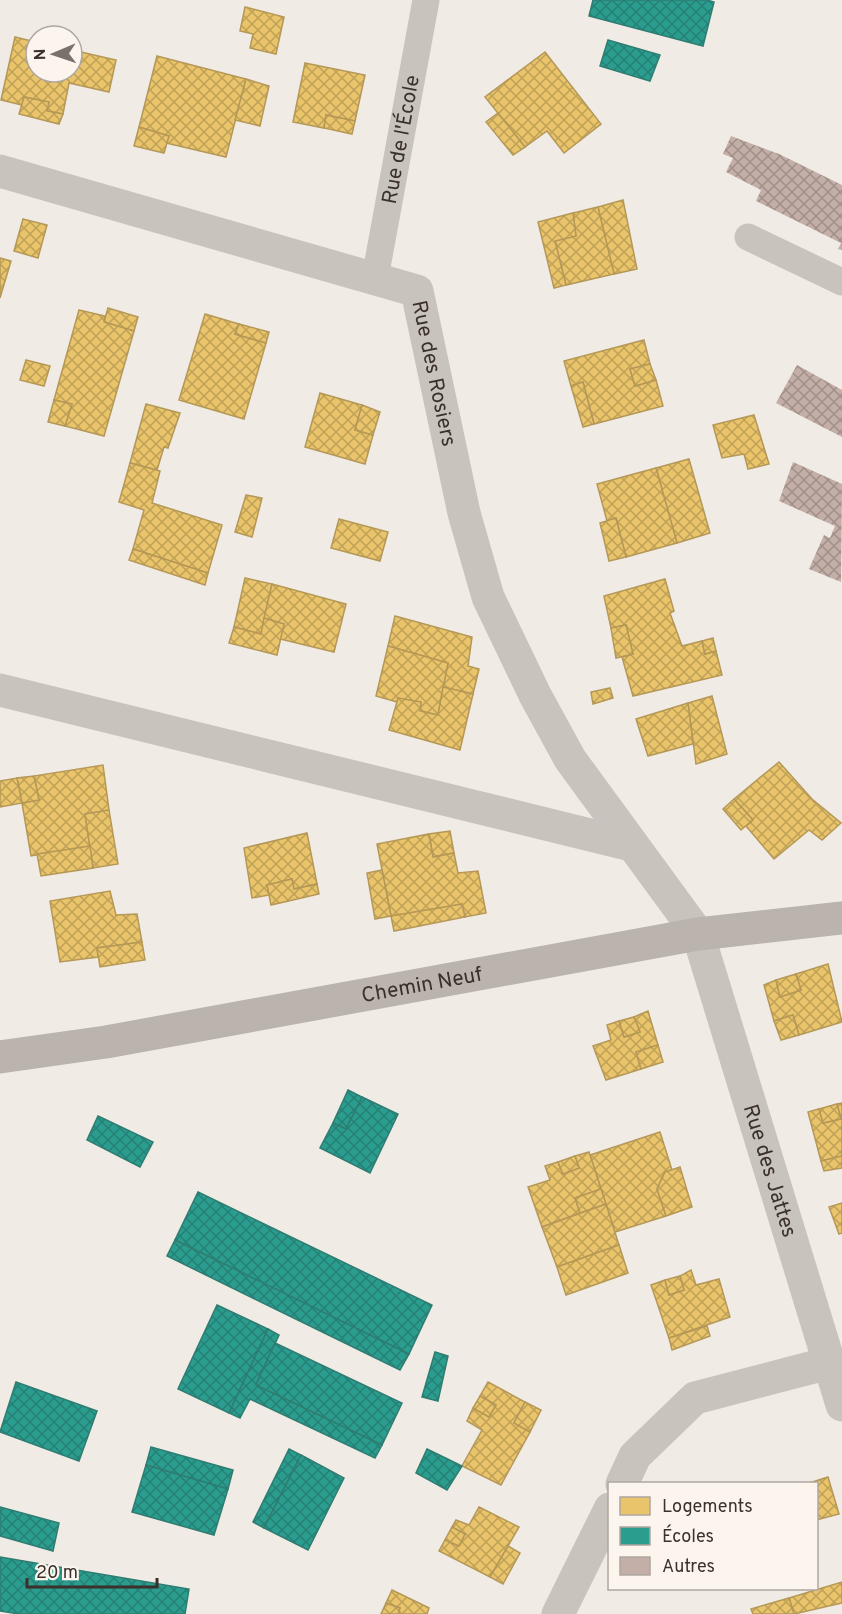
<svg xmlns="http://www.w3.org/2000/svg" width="842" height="1614" viewBox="0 0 842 1614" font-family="Overpass,sans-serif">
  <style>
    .homes { fill: url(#homes-cross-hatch); stroke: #b59857; stroke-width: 1.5 }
    .schools { fill: url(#schools-cross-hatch); stroke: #2f7c71; stroke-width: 1.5 }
    .building { fill: url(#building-cross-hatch) }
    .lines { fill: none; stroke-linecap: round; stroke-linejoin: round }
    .lane { stroke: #c9c3be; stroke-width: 27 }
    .street { stroke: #c9c3be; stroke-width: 33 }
    .secondary { stroke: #bab3ae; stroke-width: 33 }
    .labels { text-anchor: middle; stroke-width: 6; stroke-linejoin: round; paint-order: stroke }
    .street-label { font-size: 21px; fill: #3b302b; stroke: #fbf5ee }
  </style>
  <defs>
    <pattern id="homes-cross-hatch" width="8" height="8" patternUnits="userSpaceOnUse" patternTransform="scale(1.5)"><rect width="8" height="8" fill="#e9c46a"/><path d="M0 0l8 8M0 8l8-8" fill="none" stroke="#bea057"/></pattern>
    <pattern id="schools-cross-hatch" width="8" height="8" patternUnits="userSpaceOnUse" patternTransform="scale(1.5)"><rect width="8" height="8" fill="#2a9d8f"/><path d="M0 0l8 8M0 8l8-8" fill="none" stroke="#258075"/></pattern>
    <pattern id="building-cross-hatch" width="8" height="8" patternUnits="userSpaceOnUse" patternTransform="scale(1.5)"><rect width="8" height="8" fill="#c3afa7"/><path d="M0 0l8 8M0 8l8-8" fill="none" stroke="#a08f88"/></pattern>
  </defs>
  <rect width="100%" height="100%" fill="#f0ebe5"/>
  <g class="homes">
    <path d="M245,7L284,17L276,54L250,48L253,34L240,31Z"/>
    <path d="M15,37L36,42V72H72V50L116,60L109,92L69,83L63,114L47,111L49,102L24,97L22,105L1,100Z"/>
    <path d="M545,52L601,124L564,153L547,131L525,147L485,97Z"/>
    <path d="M157,56L246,79L226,157L166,143L169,136L139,127Z"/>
    <path d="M305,63L365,75L355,121L326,115L324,128L293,122Z"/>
    <path d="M246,79L269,86L260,126L235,120Z"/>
    <path d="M24,97L49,102L47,111L63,114L59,124L19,114Z"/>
    <path d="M498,113L525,147L513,155L486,122Z"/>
    <path d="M326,115L355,121L352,134L324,128Z"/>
    <path d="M139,127L169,136L164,153L134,146Z"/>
    <path d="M623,200L637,269L614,274L598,207Z"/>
    <path d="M598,207L614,274L566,285L555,241L576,236L573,213Z"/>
    <path d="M573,213L576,236L555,241L566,285L554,288L538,222Z"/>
    <path d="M23,219L47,225L38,258L14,251Z"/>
    <path d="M0,258L11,261L0,298Z"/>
    <path d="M108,308L138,317L134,331L104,322Z"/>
    <path d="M79,310L105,316L104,322L134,331L104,436L65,426L72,404L54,400Z"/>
    <path d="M205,314L239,324L235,334L266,343L244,419L179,400Z"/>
    <path d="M239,324L269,332L266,343L235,334Z"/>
    <path d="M644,340L650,364L630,369L635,386L656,380L663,406L594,424L583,382L571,386L564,361Z"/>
    <path d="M26,360L50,366L44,386L20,380Z"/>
    <path d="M650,364L656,380L635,386L630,369Z"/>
    <path d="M583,382L594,424L583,427L571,386Z"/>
    <path d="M320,393L362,405L355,430L373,435L365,464L305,447Z"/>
    <path d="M54,400L72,404L65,426L48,422Z"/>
    <path d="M146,404L180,413L168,448L164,447L157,470L130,463Z"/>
    <path d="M362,405L380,412L373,435L355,430Z"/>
    <path d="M754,415L769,464L748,469L744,454L722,458L713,425Z"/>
    <path d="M689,459L710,533L677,543L656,468Z"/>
    <path d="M130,463L160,471L152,503L222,525L208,573L133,549L144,510L119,502Z"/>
    <path d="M656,468L677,543L626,557L616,518L607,521L597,484Z"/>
    <path d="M246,495L262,498L252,537L235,532Z"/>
    <path d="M616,518L626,557L609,561L600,523Z"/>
    <path d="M339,519L388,532L380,561L331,548Z"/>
    <path d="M133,549L208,573L205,585L129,560Z"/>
    <path d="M245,578L272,584L261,634L234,627Z"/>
    <path d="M665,579L674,611L670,613L682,646L702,641L705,654L716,651L722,675L633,696L622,657L633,654L626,625L611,628L604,596Z"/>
    <path d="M272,584L346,604L334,652L280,639L284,624L264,618Z"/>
    <path d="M395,616L472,637L468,666L479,669L473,694L443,687L448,663L388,646Z"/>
    <path d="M264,618L284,624L277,655L229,643L234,627L261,634Z"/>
    <path d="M626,625L633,654L616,658L611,628Z"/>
    <path d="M713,638L716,651L705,654L702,641Z"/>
    <path d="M388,646L448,663L438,715L420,711L421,702L398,698L397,702L376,696Z"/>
    <path d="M443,687L473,694L460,750L389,730L398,698L421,702L420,711L438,715Z"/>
    <path d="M610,688L613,698L593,704L591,692Z"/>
    <path d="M712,696L727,754L696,764L688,703Z"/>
    <path d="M688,703L693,744L648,756L636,719Z"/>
    <path d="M779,762L812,799L841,823L822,840L809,830L774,859L746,826L753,820L734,799Z"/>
    <path d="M103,765L109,810L85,814L90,846L31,856L22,803L39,800L34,776Z"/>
    <path d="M34,776L39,800L22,803L17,778Z"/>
    <path d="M17,778L22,803L0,807V781Z"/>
    <path d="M734,799L753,820L741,830L723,809Z"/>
    <path d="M109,810L118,864L93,868L85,814Z"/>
    <path d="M450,831L454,853L433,857L429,834Z"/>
    <path d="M307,833L317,884L294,889L292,879L267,885L269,895L252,898L244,848Z"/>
    <path d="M429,834L433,857L454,853L458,873L478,871L486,913L465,917L462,904L391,916L377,844Z"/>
    <path d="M90,846L93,868L41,876L37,854Z"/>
    <path d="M382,870L391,916L375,919L367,873Z"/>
    <path d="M292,879L294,889L317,884L319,894L271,905L267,885Z"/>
    <path d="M110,891L116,915L137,914L142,942L97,948L98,957L60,962L50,901Z"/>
    <path d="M462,904L465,917L394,931L391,916Z"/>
    <path d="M142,942L145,960L100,967L97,948Z"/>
    <path d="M828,964L842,1022L799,1035L793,1015L774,1021L764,985L776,980L780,997L801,990L796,974Z"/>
    <path d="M796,974L801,990L780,997L776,980Z"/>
    <path d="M648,1011L658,1045L636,1052L641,1069L606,1080L593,1046L611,1040L607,1025L619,1021L624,1037L640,1032L634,1017Z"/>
    <path d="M793,1015L799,1035L781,1040L774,1021Z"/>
    <path d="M634,1017L640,1032L624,1037L619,1021Z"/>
    <path d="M658,1045L663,1062L641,1069L636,1052Z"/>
    <path d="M842,1103V1156L821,1161L808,1112L819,1109L823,1123L841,1119L837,1104Z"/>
    <path d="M837,1104L841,1119L823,1123L819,1109Z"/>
    <path d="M660,1132L672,1170L665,1172L657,1189L666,1216L615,1232L590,1155Z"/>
    <path d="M589,1152L601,1189L575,1198L580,1213L542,1227L528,1187L550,1180L545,1166L558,1162L563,1174L579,1168L575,1156Z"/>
    <path d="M575,1156L579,1168L563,1174L558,1162Z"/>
    <path d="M842,1156V1168L824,1171L821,1161Z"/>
    <path d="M680,1167L692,1207L666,1216L657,1189L665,1172Z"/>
    <path d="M601,1189L606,1204L580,1213L575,1198Z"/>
    <path d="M842,1203V1233L839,1234L829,1207Z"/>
    <path d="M606,1204L619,1245L557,1267L542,1227Z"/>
    <path d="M619,1245L628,1273L566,1295L557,1267Z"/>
    <path d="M691,1270L696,1285L719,1279L730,1317L669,1338L651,1285L665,1280L669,1295L684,1290L680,1276Z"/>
    <path d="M680,1276L684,1290L669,1295L665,1280Z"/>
    <path d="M707,1326L710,1336L672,1350L669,1338Z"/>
    <path d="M488,1382L525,1402L514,1423L530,1432L501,1485L462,1466L482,1430L467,1421L473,1408L489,1417L496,1405L480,1396Z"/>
    <path d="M480,1396L496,1405L489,1417L473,1408Z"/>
    <path d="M525,1402L541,1410L530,1432L514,1423Z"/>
    <path d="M828,1477L839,1514L816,1520V1484H806Z"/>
    <path d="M479,1507L519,1527L490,1577L439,1551L445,1540L459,1546L465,1534L452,1527L456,1520L469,1525Z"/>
    <path d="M452,1527L465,1534L459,1546L445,1540Z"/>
    <path d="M508,1546L520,1553L503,1584L490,1577Z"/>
    <path d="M842,1582V1603L794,1614L789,1598Z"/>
    <path d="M392,1590L429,1608L427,1614H398L400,1608L386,1603Z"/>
    <path d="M789,1598L794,1614H753L751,1609Z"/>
    <path d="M386,1603L400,1608L398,1614H381Z"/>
  </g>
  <g class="schools">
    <path d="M593,0H707L714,2L703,46L589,16Z"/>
    <path d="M608,40L660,55L650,81L600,66Z"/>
    <path d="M348,1090L362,1097L346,1129L333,1123Z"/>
    <path d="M362,1097L398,1114L370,1173L320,1148L333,1123L346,1129Z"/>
    <path d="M98,1116L153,1142L140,1167L87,1140Z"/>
    <path d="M198,1192L432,1305L409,1354L175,1240Z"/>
    <path d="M175,1240L409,1354L400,1370L167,1256Z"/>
    <path d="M217,1305L268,1329L229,1413L178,1389Z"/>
    <path d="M268,1329L279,1335L256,1385L382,1445L375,1458L250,1399L240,1418L229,1413Z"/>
    <path d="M275,1343L402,1403L382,1445L256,1385Z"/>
    <path d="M435,1352L448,1356L438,1401L422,1397Z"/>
    <path d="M16,1382L97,1411L79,1461L0,1432Z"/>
    <path d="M151,1447L233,1470L228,1489L146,1465Z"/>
    <path d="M289,1449L301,1455L264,1528L253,1522Z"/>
    <path d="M427,1449L462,1466L447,1490L416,1473Z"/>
    <path d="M301,1455L344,1478L308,1550L264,1528Z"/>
    <path d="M146,1465L228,1489L214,1535L132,1512Z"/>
    <path d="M0,1507L59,1523L53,1551L0,1536Z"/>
    <path d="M0,1557L189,1589L185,1614H19L0,1611Z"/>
  </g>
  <g class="building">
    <path d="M731,136L779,154L842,185V250L838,249L841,243L756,201L761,190L726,172L733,158L723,154Z"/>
    <path d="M797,365L842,390V437L776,403Z"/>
    <path d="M793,462L842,484L841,582L809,569L824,535L830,538L835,526L779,501Z"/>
  </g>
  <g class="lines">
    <g class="lane">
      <path d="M748,237L842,282"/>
      <path id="s1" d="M375,278L426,0"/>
    </g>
    <g class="street">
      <path id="s2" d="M0,171L417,291L464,513L488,597L535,695L570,759L698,934L842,1405"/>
      <path d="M0,690L631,845"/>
      <path d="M622,1484L635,1456L695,1398L829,1363"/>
      <path d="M558,1614L610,1509"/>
    </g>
    <path class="secondary" id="s3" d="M0,1057L106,1042L698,934L842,918"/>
  </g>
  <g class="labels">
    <g class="street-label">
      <text dy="7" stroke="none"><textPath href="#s1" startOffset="141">Rue de l'École</textPath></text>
      <text dy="7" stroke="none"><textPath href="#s2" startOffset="518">Rue des Rosiers</textPath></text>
      <text dy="7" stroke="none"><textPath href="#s3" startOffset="428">Chemin Neuf</textPath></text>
      <text dy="7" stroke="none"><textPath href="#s2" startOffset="1394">Rue des Jattes</textPath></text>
    </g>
  </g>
  <rect x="608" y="1482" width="210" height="108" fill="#fbf5ee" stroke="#aea6a0" stroke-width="1.5"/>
  <rect x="620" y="1497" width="30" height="18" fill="#e9c46a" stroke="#aea6a0" stroke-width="1.5"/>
  <text x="662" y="1512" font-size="18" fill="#3b302b">Logements</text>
  <rect x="620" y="1527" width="30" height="18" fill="#2a9d8f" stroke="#aea6a0" stroke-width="1.5"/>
  <text x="662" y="1542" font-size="18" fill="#3b302b">Écoles</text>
  <rect x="620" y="1557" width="30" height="18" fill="#c3afa7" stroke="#aea6a0" stroke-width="1.5"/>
  <text x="662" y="1572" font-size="18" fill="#3b302b">Autres</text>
  <g transform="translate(54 54) rotate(268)"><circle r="28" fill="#fbf5ee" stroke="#aea6a0" stroke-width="1.5"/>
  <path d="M0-4.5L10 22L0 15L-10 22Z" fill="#7a716c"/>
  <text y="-9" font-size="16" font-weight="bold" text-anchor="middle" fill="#3b302b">N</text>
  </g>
  <path d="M27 1578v9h130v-9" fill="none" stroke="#3b302b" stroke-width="3"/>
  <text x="36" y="1578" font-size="18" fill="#3b302b" stroke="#fbf5ee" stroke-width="4.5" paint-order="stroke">20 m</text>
</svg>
